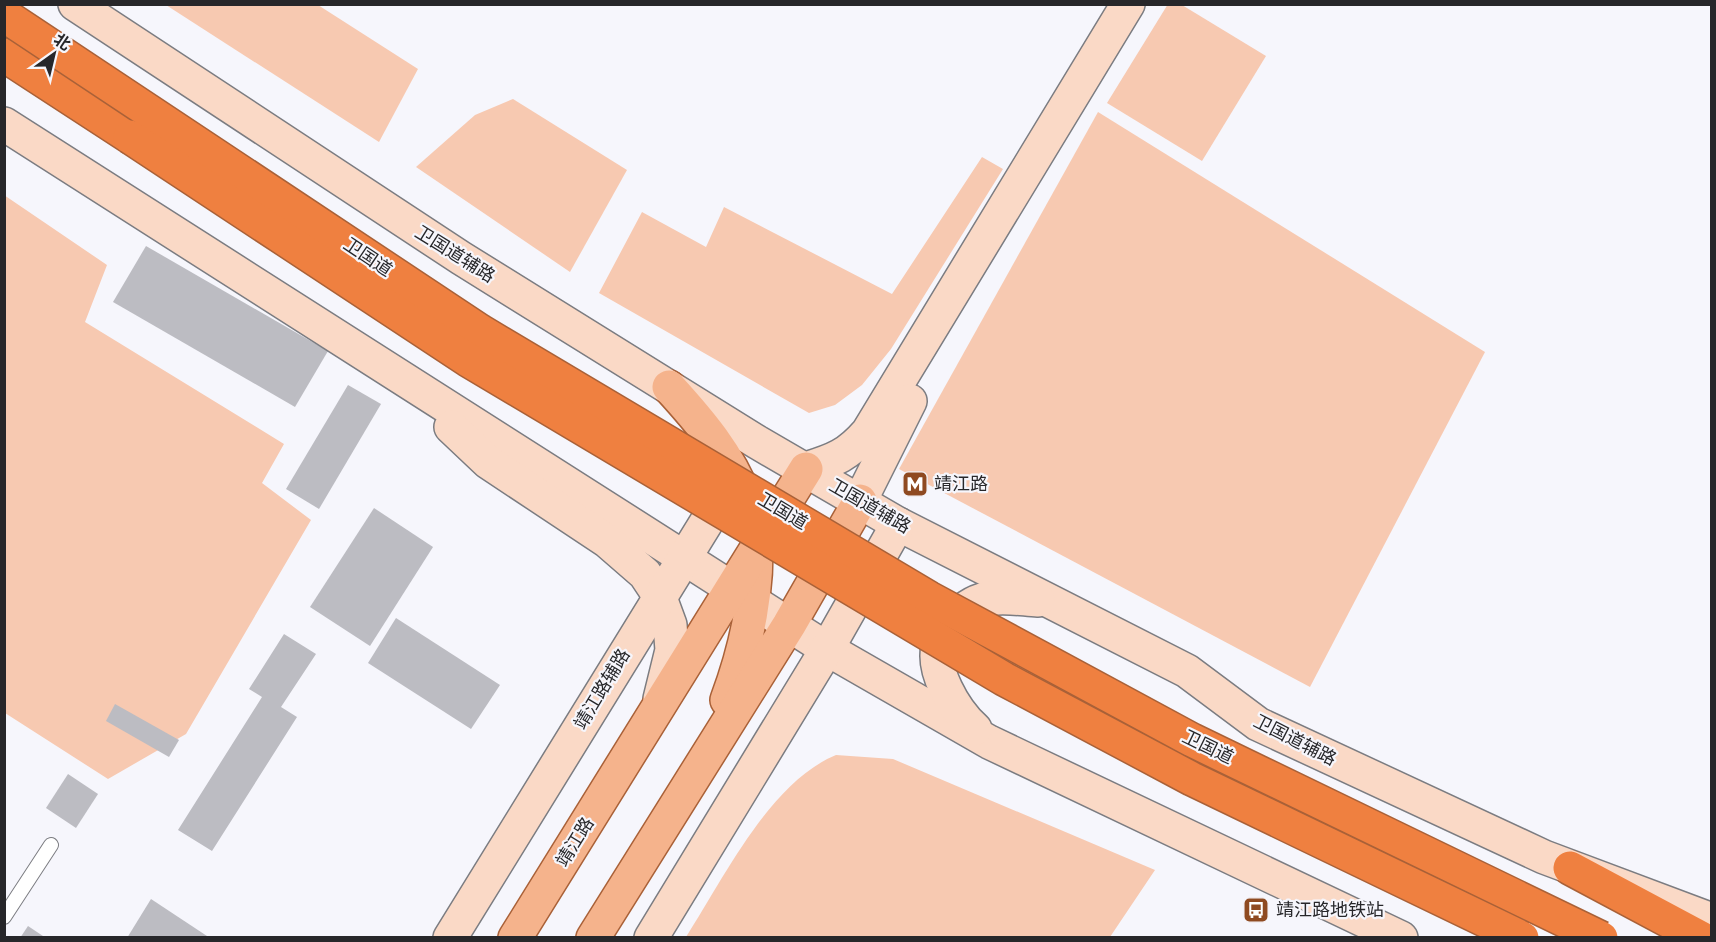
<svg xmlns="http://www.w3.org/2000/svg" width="1716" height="942" viewBox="0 0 1716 942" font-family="'DM Sans','Noto Sans SC',sans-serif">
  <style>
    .green { fill: #f7c9b1 }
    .building { fill: #bcbcc2 }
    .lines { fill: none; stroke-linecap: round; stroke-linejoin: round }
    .lane-casing { stroke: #7b7c81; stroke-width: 16 }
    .secondary-casing { stroke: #7b7c81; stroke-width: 36 }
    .primary-casing { stroke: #a96138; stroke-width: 36 }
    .highway-casing { stroke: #a96138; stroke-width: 36 }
    .lane { stroke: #fff; stroke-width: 14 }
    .secondary { stroke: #fad9c6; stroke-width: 33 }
    .primary { stroke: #f5b38c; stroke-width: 33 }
    .highway { stroke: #ef8040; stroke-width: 33 }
    .highway-bridge-casing { stroke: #a96138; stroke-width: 36; stroke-linecap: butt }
    .highway-bridge { stroke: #ef8040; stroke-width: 33 }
    .labels { text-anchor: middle; stroke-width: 4.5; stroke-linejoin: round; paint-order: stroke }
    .street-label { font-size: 18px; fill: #27272a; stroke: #f6f6fc }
    .poi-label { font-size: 18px; fill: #27272a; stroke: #f6f6fc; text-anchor: start }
  </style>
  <rect width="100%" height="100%" fill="#f6f6fc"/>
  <g class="green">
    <path d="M1168,4L1182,5L1266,56L1202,161L1107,103Z"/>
    <path d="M166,5H318L418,69L379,142Z"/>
    <path d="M513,99L627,170L570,272L416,167L475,115Z"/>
    <path d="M1098,112L1485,352L1310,687L899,469Z"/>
    <path d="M982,157L1003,169L891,349L862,385L835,405L809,413L599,293L642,212L706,247L724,207L892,294Z"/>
    <path d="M4,195L107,265L85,322L284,444L262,483L311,520L186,734L108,779L5,713Z"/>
    <path d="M836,755L893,759L1155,870L1110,937H686C724,878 770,782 836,755Z"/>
  </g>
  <g class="building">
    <path d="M146,246L328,351L295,407L113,302Z"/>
    <path d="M348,385L381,404L319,509L286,489Z"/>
    <path d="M374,508L433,547L370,646L310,607Z"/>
    <path d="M396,618L500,685L471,729L368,663Z"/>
    <path d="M284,634L316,654L281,707L297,717L212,851L178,830L262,697L249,689Z"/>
    <path d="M115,704L179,740L169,757L106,721Z"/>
    <path d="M68,774L98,794L76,828L46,808Z"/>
    <path d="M151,899L210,938H127Z"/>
    <path d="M28,926L46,938H20Z"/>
  </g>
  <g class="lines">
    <g class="lane-casing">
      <path id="lane" d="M4,917L51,845"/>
    </g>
    <g class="secondary-casing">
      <g id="secondary">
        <path d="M75,4L461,258L757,442L898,524L1187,671L1258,724L1544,857L1712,920"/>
        <path d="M4,124L827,649L989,742L1401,938"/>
        <path d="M451,427L488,462L607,541L645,574L659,595L670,625L672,650L660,699"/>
        <path d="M806,469C835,460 848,455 868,432L1128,4"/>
        <path d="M860,501L910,401"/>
        <path d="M975,729C956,712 928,668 940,641C942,636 947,631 950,626C957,614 969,604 982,600C1000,595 1020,599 1038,600"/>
        <path d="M450,938L730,484"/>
        <path d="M651,938L827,649L898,524"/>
      </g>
    </g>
    <g class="primary-casing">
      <g id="primary">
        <path d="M669,387C700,421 729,455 745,498"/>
        <path d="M727,700C745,652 756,602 756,551"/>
        <path d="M515,938L806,469"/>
        <path d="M593,938L789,625L860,501"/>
      </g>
    </g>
    <g class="highway-casing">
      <g id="highway">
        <path d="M4,55L130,137"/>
        <path d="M1570,868L1701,938"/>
      </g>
    </g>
    <use href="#lane" class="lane"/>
    <use href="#secondary" class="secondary"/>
    <use href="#primary" class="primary"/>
    <use href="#highway" class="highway"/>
    <g class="highway-bridge-casing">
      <g id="highway-bridge">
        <path d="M4,15L480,331L929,598L1192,740L1601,938"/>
        <path d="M130,137L468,360L1004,679L1192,779L1522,938"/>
      </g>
    </g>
    <use href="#highway-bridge" class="highway-bridge"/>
  </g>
  <defs>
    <g id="metro-square" transform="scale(1.35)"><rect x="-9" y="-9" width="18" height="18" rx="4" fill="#8f4a21" stroke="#f6f6fc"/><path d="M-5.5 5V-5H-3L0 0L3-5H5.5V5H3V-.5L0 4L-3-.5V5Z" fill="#fff"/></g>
    <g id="bus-square" transform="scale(1.35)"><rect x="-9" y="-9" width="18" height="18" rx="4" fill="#8f4a21" stroke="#f6f6fc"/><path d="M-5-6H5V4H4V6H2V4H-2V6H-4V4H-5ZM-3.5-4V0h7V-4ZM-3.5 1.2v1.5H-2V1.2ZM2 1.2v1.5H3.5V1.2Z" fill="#fff"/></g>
  </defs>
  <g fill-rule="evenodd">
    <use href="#metro-square" x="915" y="484"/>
    <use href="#bus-square" x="1256" y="910"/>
  </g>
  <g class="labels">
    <g class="street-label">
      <text transform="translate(455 254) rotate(32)" y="6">卫国道辅路</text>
      <text transform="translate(368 257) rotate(34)" y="6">卫国道</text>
      <text transform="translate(870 506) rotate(30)" y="6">卫国道辅路</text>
      <text transform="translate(783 511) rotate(31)" y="6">卫国道</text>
      <text transform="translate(602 689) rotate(-59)" y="6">靖江路辅路</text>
      <text transform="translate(1295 740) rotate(27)" y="6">卫国道辅路</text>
      <text transform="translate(1208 747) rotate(26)" y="6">卫国道</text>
      <text transform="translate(575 842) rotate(-58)" y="6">靖江路</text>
    </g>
    <g class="poi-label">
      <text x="934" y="490">靖江路</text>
      <text x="1276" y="916">靖江路地铁站</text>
    </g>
  </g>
  <rect width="1716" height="942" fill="none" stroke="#27272a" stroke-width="12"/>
  <g transform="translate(54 54) rotate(34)" stroke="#f6f6fc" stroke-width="4.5" paint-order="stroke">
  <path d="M0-4.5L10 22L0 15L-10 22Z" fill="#27272a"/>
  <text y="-9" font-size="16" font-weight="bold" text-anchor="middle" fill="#27272a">北</text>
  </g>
</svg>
